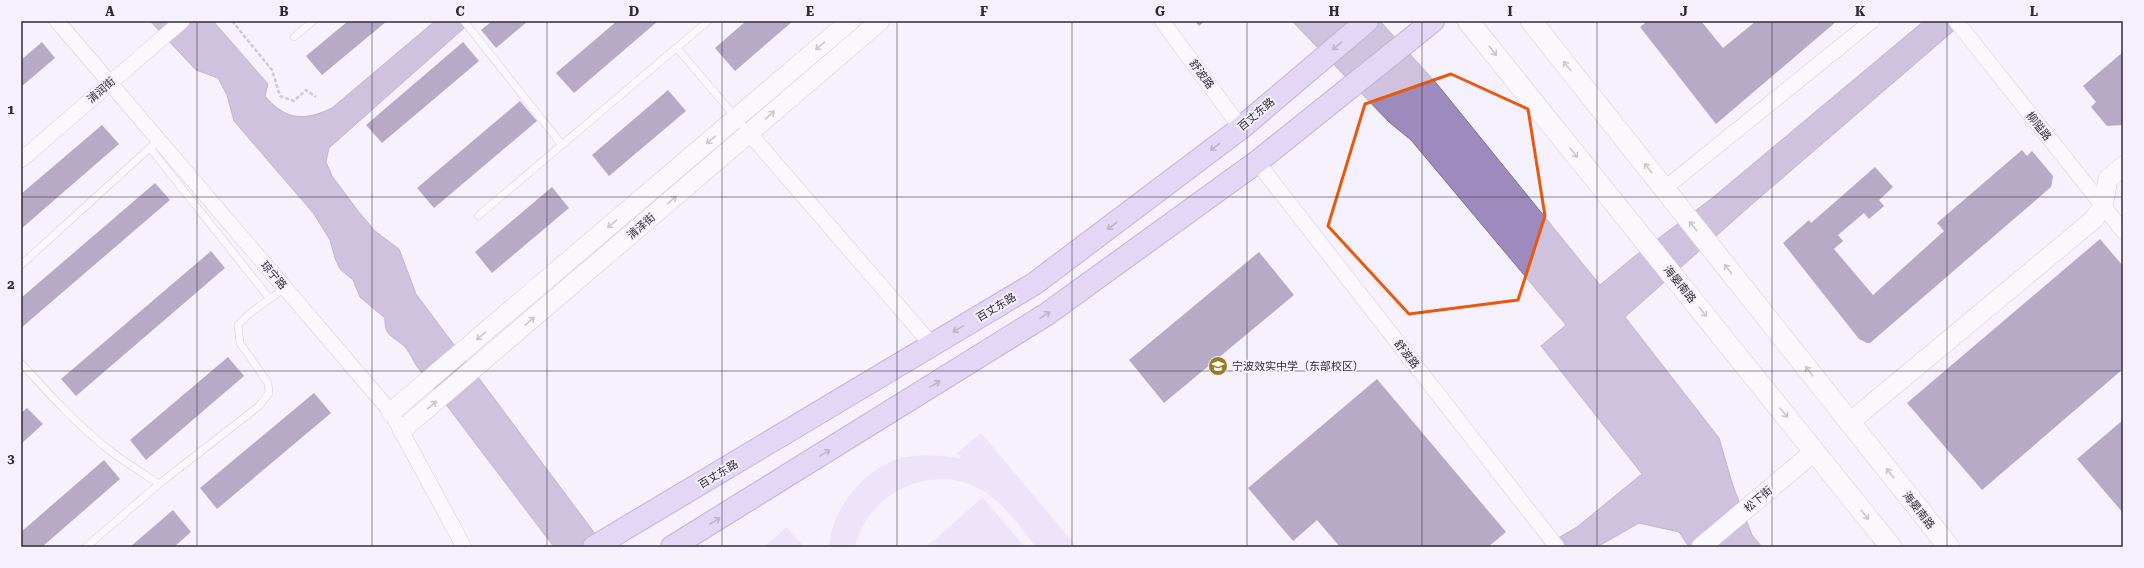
<svg xmlns="http://www.w3.org/2000/svg" width="2144" height="568" viewBox="0 0 2144 568" font-family="'Roboto Serif','Noto Sans SC',serif">
  <style>
    .green { fill: #e2d5f9 }
    .water { fill: #9d8bbd; stroke: #7c6e94 }
    .building { fill: #685685 }
    .lines { fill: none; stroke-linecap: round; stroke-linejoin: round }
    .service-casing { stroke: #a9a0ba; stroke-width: 8 }
    .minor-casing { stroke: #a9a0ba; stroke-width: 16 }
    .tertiary-casing { stroke: #a9a0ba; stroke-width: 20 }
    .secondary-casing { stroke: #a9a0ba; stroke-width: 22 }
    .primary-casing { stroke: #8268a8; stroke-width: 24 }
    .path { stroke: #9e9aa5; stroke-width: 2.5; stroke-dasharray: 4 2; stroke-linecap: butt }
    .service { stroke: #fff; stroke-width: 7 }
    .minor { stroke: #fff; stroke-width: 15 }
    .tertiary { stroke: #fff; stroke-width: 19 }
    .secondary { stroke: #fff; stroke-width: 21 }
    .primary { stroke: #ceb8f0; stroke-width: 22 }
    .oneway { stroke: #97959a }
    .oneway2 { stroke: #776a8a }
    .marked { fill: none; stroke: #e8590c; stroke-width: 3; stroke-linejoin: round }
    .grid { fill: none; stroke: #2f2b36; stroke-width: 1; stroke-opacity: 0.55 }
    .labels { text-anchor: middle; stroke-width: 4; stroke-linejoin: round; paint-order: stroke }
    .street-label { font-size: 11px; fill: #2f2b36; stroke: #f5f1fc }
    .poi-label { font-size: 11px; fill: #2f2b36; stroke: #f5f1fc; text-anchor: start }
    .neatline { fill: none; stroke: #2f2b36; stroke-width: 1.5 }
    .grid-label { font-size: 13px; text-anchor: middle; font-weight: bold; fill: #2f2b36 }
  </style>
  <rect width="100%" height="100%" fill="#f5f1fc"/>
  <g class="green">
    <path d="M981,433L1077,547H1036C1019,526 1003,501 978,488C930,463 866,494 855,547H829C832,509 862,472 897,459C913,454 946,454 961,459L957,453Z"/>
    <path d="M983,498L1025,547H926L982,498Z"/>
    <path d="M787,527L804,547H764Z"/>
  </g>
  <g class="water">
    <path d="M150,21H213L268,84L265,96C286,121 305,121 332,108L435,21H472L329,148L326,162L332,176L358,211L375,231L399,249L416,294L605,547H554L416,365C413,360 410,353 406,348C395,336 384,338 385,318L360,297L353,280L340,269L335,258L330,240L314,214L234,121L227,95L218,78L196,70Z"/>
    <path d="M1292,21H1380L1437,84L1600,285L1635,256L1711,199L1924,21H1965L1751,205L1625,317L1719,438L1733,486L1752,535L1762,547H1689L1679,532L1639,523L1597,547H1543L1577,527L1642,474L1541,346L1566,325L1411,140L1389,122Z"/>
  </g>
  <g class="building">
    <path d="M348,21H387L322,75L306,56Z"/>
    <path d="M492,21H528L496,48L481,30Z"/>
    <path d="M617,21H658L574,93L556,73Z"/>
    <path d="M746,21H793L735,71L715,48Z"/>
    <path d="M1195,21H1205L1199,26Z"/>
    <path d="M1648,21H1701L1723,48L1756,21H1837L1716,124L1640,27Z"/>
    <path d="M42,42L55,58L21,87V60Z"/>
    <path d="M463,42L479,61L382,143L366,125Z"/>
    <path d="M2123,52V125L2107,126L2091,107L2096,102L2083,86Z"/>
    <path d="M668,90L686,111L609,176L592,155Z"/>
    <path d="M520,101L537,121L434,208L417,188Z"/>
    <path d="M102,125L119,144L21,229V194Z"/>
    <path d="M2022,150L2027,156L2032,151L2053,176L2051,187L1870,343H1867L1859,339L1783,243L1809,220L1811,223L1875,167L1893,187L1879,200L1884,206L1869,219L1864,213L1838,235L1843,241L1834,249L1873,295L1944,231L1937,223Z"/>
    <path d="M155,183L170,200L21,328V298Z"/>
    <path d="M552,187L569,208L492,273L475,252Z"/>
    <path d="M2100,239L2123,266V369L1982,490L1907,403Z"/>
    <path d="M211,251L225,268L76,396L61,379Z"/>
    <path d="M1259,252L1294,295L1164,403L1129,360Z"/>
    <path d="M228,357L244,376L146,460L130,440Z"/>
    <path d="M1377,379L1506,532L1488,547H1340L1317,520L1293,541L1248,488Z"/>
    <path d="M314,393L331,413L217,509L200,488Z"/>
    <path d="M27,408L43,424L21,444V413Z"/>
    <path d="M2123,420V513L2077,459Z"/>
    <path d="M104,460L120,479L42,547H22L21,532Z"/>
    <path d="M173,510L191,532L174,547H130Z"/>
  </g>
  <g class="lines">
    <g class="service-casing">
      <g id="service">
        <path d="M464,21L562,145"/>
        <path d="M294,37L313,21"/>
        <path d="M677,48L749,133"/>
        <path d="M150,148L270,299"/>
        <path d="M478,216L708,21"/>
        <path d="M21,265L153,145"/>
        <path d="M21,363C50,395 79,427 113,453C128,464 144,474 159,484L259,406L269,393L268,383L240,343L238,325L250,313L285,288"/>
        <path d="M86,547L159,484"/>
      </g>
    </g>
    <g class="minor-casing">
      <g id="minor">
        <path d="M57,21L391,412L464,547"/>
        <path d="M1162,21L1241,128"/>
        <path d="M1956,21L2123,231"/>
        <path d="M749,133L932,345"/>
        <path d="M21,160L182,21"/>
        <path d="M1257,162L1557,547"/>
        <path d="M1664,189L1872,21"/>
      </g>
    </g>
    <g class="tertiary-casing">
      <g id="tertiary">
        <path d="M391,412L850,21"/>
        <path d="M1850,422L2093,220L2103,207L2108,179L2123,166"/>
        <path d="M402,430L880,21"/>
        <path d="M1701,547L1815,451"/>
      </g>
    </g>
    <g class="secondary-casing">
      <g id="secondary">
        <path d="M1468,21L1891,547"/>
        <path d="M1531,21L1949,547"/>
      </g>
    </g>
    <g class="primary-casing">
      <g id="primary">
        <path d="M594,547L1034,284L1241,128L1367,21"/>
        <path d="M672,547L1047,314L1257,162L1433,21"/>
      </g>
    </g>
    <path class="path" d="M232,21L272,70L280,96L294,101L306,90L316,97"/>
    <use href="#service" class="service"/>
    <use href="#minor" class="minor"/>
    <use href="#tertiary" class="tertiary"/>
    <use href="#secondary" class="secondary"/>
    <use href="#primary" class="primary"/>
  </g>
  <defs><path id="oneway-shaft" d="M-6 0H5M1.5-3L5.5 0L1.5 3" fill="none" stroke-width="1.6" stroke-linecap="round" stroke-linejoin="round"/></defs>
  <g class="oneway">
    <use href="#oneway-shaft" transform="translate(820 46) rotate(140)"/>
    <use href="#oneway-shaft" transform="translate(1493 51) rotate(51)"/>
    <use href="#oneway-shaft" transform="translate(1567 66) rotate(-128)"/>
    <use href="#oneway-shaft" transform="translate(770 115) rotate(-41)"/>
    <use href="#oneway-shaft" transform="translate(711 140) rotate(140)"/>
    <use href="#oneway-shaft" transform="translate(1574 153) rotate(51)"/>
    <use href="#oneway-shaft" transform="translate(1648 168) rotate(-128)"/>
    <use href="#oneway-shaft" transform="translate(672 200) rotate(-41)"/>
    <use href="#oneway-shaft" transform="translate(612 224) rotate(140)"/>
    <use href="#oneway-shaft" transform="translate(1693 226) rotate(-129)"/>
    <use href="#oneway-shaft" transform="translate(1728 269) rotate(-128)"/>
    <use href="#oneway-shaft" transform="translate(1703 312) rotate(51)"/>
    <use href="#oneway-shaft" transform="translate(530 321) rotate(-41)"/>
    <use href="#oneway-shaft" transform="translate(481 336) rotate(140)"/>
    <use href="#oneway-shaft" transform="translate(1809 371) rotate(-128)"/>
    <use href="#oneway-shaft" transform="translate(432 405) rotate(-41)"/>
    <use href="#oneway-shaft" transform="translate(1784 413) rotate(51)"/>
    <use href="#oneway-shaft" transform="translate(1890 473) rotate(-128)"/>
    <use href="#oneway-shaft" transform="translate(1865 515) rotate(52)"/>
  </g>
  <g class="oneway2">
    <use href="#oneway-shaft" transform="translate(1337 46) rotate(140)"/>
    <use href="#oneway-shaft" transform="translate(1215 147) rotate(143)"/>
    <use href="#oneway-shaft" transform="translate(1112 226) rotate(143)"/>
    <use href="#oneway-shaft" transform="translate(1045 315) rotate(-34)"/>
    <use href="#oneway-shaft" transform="translate(958 329) rotate(149)"/>
    <use href="#oneway-shaft" transform="translate(935 384) rotate(-32)"/>
    <use href="#oneway-shaft" transform="translate(825 453) rotate(-32)"/>
    <use href="#oneway-shaft" transform="translate(715 521) rotate(-32)"/>
  </g>
  <path d="M0 0H2144V568H0ZM1451,74L1528,109L1545,216L1518,300L1409,314L1328,226L1365,104Z" fill="#f5f1fc" fill-opacity=".55" fill-rule="evenodd"/>
  <path class="marked" d="M1451,74L1528,109L1545,216L1518,300L1409,314L1328,226L1365,104Z"/>
  <path class="grid" d="M197,21V547M372,21V547M547,21V547M722,21V547M897,21V547M1072,21V547M1247,21V547M1422,21V547M1597,21V547M1772,21V547M1947,21V547M21,197H2123M21,371H2123"/>
  <defs>
    <g id="school-disc" transform="scale(1)"><circle r="9.5" fill="#977d25" stroke="#f5f1fc"/><path d="M0-5L7-2L0 1L-7-2ZM-4 1L0 2.5L4 1V4Q0 6-4 4Z" fill="#fff"/></g>
  </defs>
  <g fill-rule="evenodd">
    <use href="#school-disc" x="1218" y="366"/>
  </g>
  <g class="labels">
    <g class="street-label">
      <text transform="translate(1202 74) rotate(54)" y="4">舒波路</text>
      <text transform="translate(101 90) rotate(-41)" y="4">清润街</text>
      <text transform="translate(1256 114) rotate(-40)" y="4">百丈东路</text>
      <text transform="translate(2039 126) rotate(52)" y="4">柳隘路</text>
      <text transform="translate(641 226) rotate(-41)" y="4">清泽街</text>
      <text transform="translate(274 275) rotate(49)" y="4">琼宁路</text>
      <text transform="translate(1680 284) rotate(51)" y="4">海晏南路</text>
      <text transform="translate(996 307) rotate(-31)" y="4">百丈东路</text>
      <text transform="translate(1407 354) rotate(52)" y="4">舒波路</text>
      <text transform="translate(718 474) rotate(-31)" y="4">百丈东路</text>
      <text transform="translate(1758 499) rotate(-40)" y="4">松下街</text>
      <text transform="translate(1919 510) rotate(52)" y="4">海晏南路</text>
    </g>
    <g class="poi-label">
      <text x="1232" y="370">宁波效实中学（东部校区）</text>
    </g>
  </g>
  <rect width="2144" height="568" fill="none" stroke="#f5f1fc" stroke-width="44"/>
  <rect x="22" y="22" width="2100" height="524" class="neatline"/>
  <g class="grid-label">
    <text x="110" y="16">A</text>
    <text x="284" y="16">B</text>
    <text x="460" y="16">C</text>
    <text x="634" y="16">D</text>
    <text x="810" y="16">E</text>
    <text x="984" y="16">F</text>
    <text x="1160" y="16">G</text>
    <text x="1334" y="16">H</text>
    <text x="1510" y="16">I</text>
    <text x="1684" y="16">J</text>
    <text x="1860" y="16">K</text>
    <text x="2034" y="16">L</text>
    <text x="11" y="114">1</text>
    <text x="11" y="289">2</text>
    <text x="11" y="463">3</text>
  </g>
</svg>
